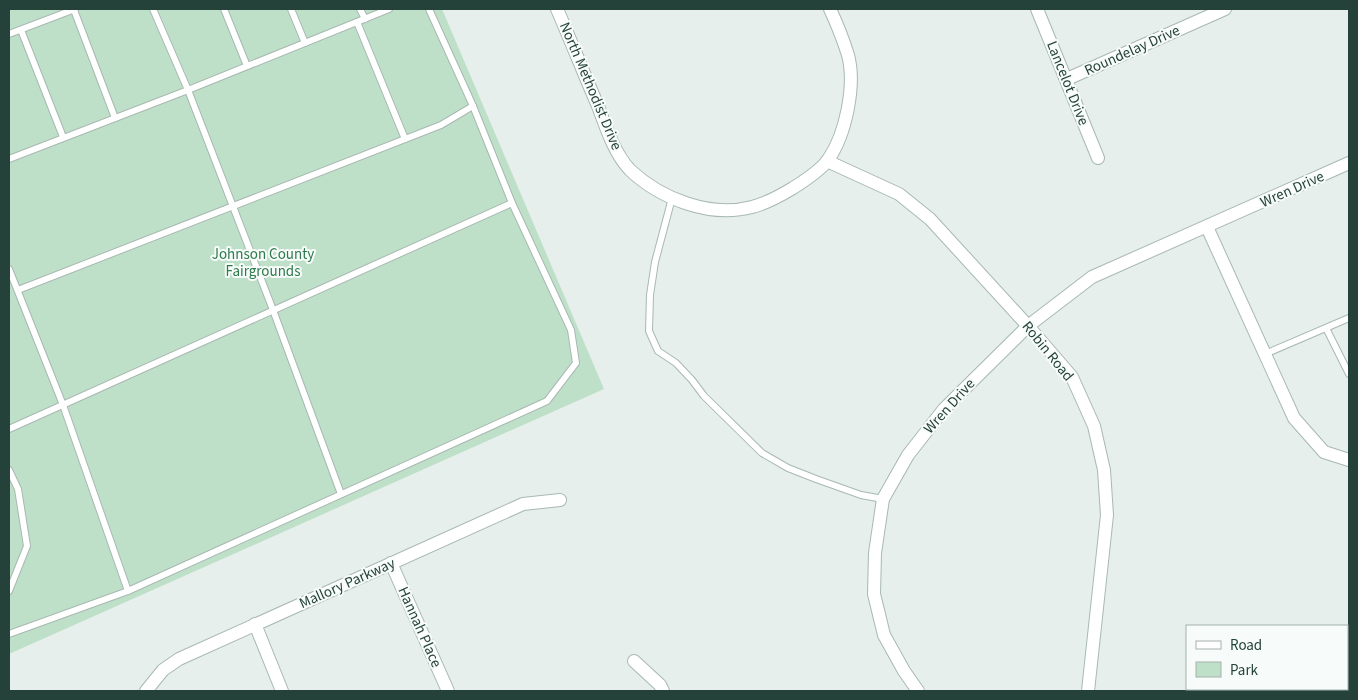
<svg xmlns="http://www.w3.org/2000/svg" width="1358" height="700" viewBox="0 0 1358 700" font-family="'Source Sans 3',sans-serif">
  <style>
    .green { fill: #bfe0c8 }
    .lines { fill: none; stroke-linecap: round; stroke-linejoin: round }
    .lane-casing { stroke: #a8b8b2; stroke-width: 8 }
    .street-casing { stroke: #a8b8b2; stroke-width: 14 }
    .lane { stroke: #fff; stroke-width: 6 }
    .street { stroke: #fff; stroke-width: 12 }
    .labels { text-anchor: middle; stroke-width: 4; stroke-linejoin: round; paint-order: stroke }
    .street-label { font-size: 15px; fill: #24423a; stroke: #f7fbf9 }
    .park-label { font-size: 15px; fill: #2d7a4b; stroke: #f7fbf9 }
  </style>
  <rect width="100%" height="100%" fill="#e6efeb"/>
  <path class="green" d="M9,9H442L604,389L9,654Z"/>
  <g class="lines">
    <g class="lane-casing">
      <g id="lane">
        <path d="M153,9L188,90L273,310L341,494"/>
        <path d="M224,9L247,66"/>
        <path d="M291,9L305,43"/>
        <path d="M360,9L365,19"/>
        <path d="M74,10L115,118"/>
        <path d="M357,22L405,139"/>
        <path d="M21,30L63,137"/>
        <path d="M9,34L75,9"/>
        <path d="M9,159L188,90L389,9"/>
        <path d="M672,198L655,262L650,295L649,331L658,351L676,363L692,380L704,396L762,453L788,468L816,479L861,495L883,499"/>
        <path d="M9,269L63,405L128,591"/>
        <path d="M18,290L441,125L473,106"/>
        <path d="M1326,328L1349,374"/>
        <path d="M1265,354L1349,318"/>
        <path d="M9,429L512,203"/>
        <path d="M9,470L18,489L27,546L9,591"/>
        <path d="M9,634L128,591L547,401L576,363L571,330L512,203L473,106L429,9"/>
      </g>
    </g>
    <g class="street-casing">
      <g id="street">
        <path d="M557,9C571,41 584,74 598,106C606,127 614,153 630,170C661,199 710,218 752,207C767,203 780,196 793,188C804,181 820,171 828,160C846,134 856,85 848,55C843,39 837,24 830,9"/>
        <path d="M1037,9L1098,158"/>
        <path d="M1067,79L1225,9"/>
        <path d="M827,161L899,194L930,219L1028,326L1072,377L1094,426L1104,470L1107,515L1088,691"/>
        <path d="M1207,227L1294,418L1324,452L1349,460"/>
        <path d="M391,563L448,691"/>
        <path d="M255,624L282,691"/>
        <path d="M634,661L660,685L663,691"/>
        <path d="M146,691L163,670L179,659L523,504L560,500"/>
        <path d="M918,691L904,671L884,635L874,594L875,553L883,499L908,455L944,409L1028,326L1092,277L1349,163"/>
      </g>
    </g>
    <use href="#lane" class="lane"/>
    <use href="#street" class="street"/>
  </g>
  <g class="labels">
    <g class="street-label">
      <text transform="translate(1132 50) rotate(-24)" y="5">Roundelay Drive</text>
      <text transform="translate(1068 83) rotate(68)" y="5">Lancelot Drive</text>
      <text transform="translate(591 86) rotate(67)" y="5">North Methodist Drive</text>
      <text transform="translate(1292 189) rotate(-24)" y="5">Wren Drive</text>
      <text transform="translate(1048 351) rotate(51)" y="5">Robin Road</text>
      <text transform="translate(949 406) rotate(-48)" y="5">Wren Drive</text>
      <text transform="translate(347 583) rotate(-24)" y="5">Mallory Parkway</text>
      <text transform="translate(420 627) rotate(66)" y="5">Hannah Place</text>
    </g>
    <g class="park-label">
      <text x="263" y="259">Johnson County<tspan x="263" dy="17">Fairgrounds</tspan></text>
    </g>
  </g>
  <rect width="1358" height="700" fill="none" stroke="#24423a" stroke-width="20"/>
  <rect x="1186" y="625" width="162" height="65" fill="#f7fbf9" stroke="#a3b1ad"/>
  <rect x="1196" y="641" width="25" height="8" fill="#ffffff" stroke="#a3b1ad"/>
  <text x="1230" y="650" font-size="15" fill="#24423a">Road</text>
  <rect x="1196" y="662" width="25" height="15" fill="#bfe0c8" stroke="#a3b1ad"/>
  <text x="1230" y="675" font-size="15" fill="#24423a">Park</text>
</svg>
